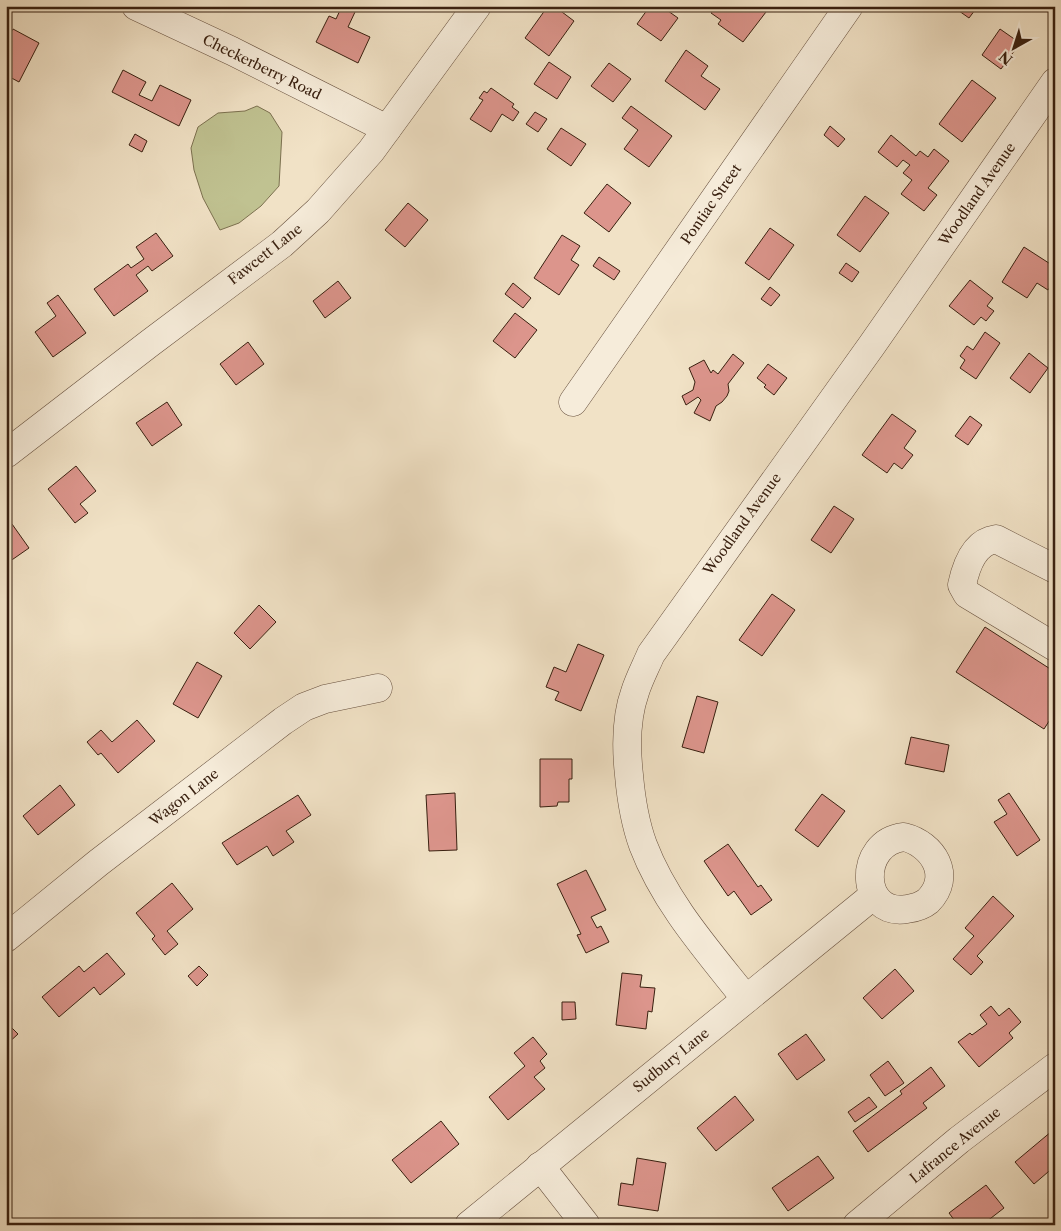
<svg xmlns="http://www.w3.org/2000/svg" width="1061" height="1231" viewBox="0 0 1061 1231" font-family="'Libre Caslon Text',serif">
  <style>
    .green { fill: #c0c291; stroke: #7c7150 }
    .building { fill: #dc958c; stroke: #392010 }
    .lines { fill: none; stroke-linecap: round; stroke-linejoin: round }
    .minor-casing { stroke: #67503e; stroke-width: 29 }
    .minor { stroke: #f6ecda; stroke-width: 28 }
    .labels { text-anchor: middle; stroke-width: 5; stroke-linejoin: round; paint-order: stroke }
    .street-label { font-size: 14px; fill: #392010; stroke: #f6ecda }
  </style>
  <rect width="100%" height="100%" fill="#f1e2c6"/>
  <filter id="stains"><feTurbulence type="fractalNoise" baseFrequency=".004" numOctaves="4"/><feColorMatrix values="0 0 0 0 .2 0 0 0 0 .09 0 0 0 0 .02 0 0 0 .5 -.17"/></filter>
  <radialGradient id="worn" r=".72"><stop offset=".6" stop-color="#630" stop-opacity="0"/><stop offset="1" stop-color="#630" stop-opacity=".3"/></radialGradient>
  <path class="green" d="M257,106L270,113L282,132L279,186L261,206L239,223L220,230L203,198L194,170L191,148L198,127L218,113L245,111Z"/>
  <g class="building">
    <path d="M342,6L355,12L348,27L370,37L358,63L316,42L329,16L336,19Z"/>
    <path d="M548,6H554L574,21L549,56L525,38Z"/>
    <path d="M650,6H661L678,18L661,41L637,24Z"/>
    <path d="M716,6H758L766,12L743,42L718,24L721,20L711,13Z"/>
    <path d="M952,6H978L969,18Z"/>
    <path d="M13,29L39,43L19,82L6,75V41Z"/>
    <path d="M1000,29L1020,43L1001,69L982,55Z"/>
    <path d="M686,50L708,66L701,76L720,89L705,110L665,81Z"/>
    <path d="M549,62L571,77L557,99L534,84Z"/>
    <path d="M609,63L631,79L613,102L591,86Z"/>
    <path d="M123,70L146,82L139,95L152,101L160,85L191,100L179,126L112,92Z"/>
    <path d="M972,80L996,98L962,142L939,124Z"/>
    <path d="M491,88L514,104L512,107L519,112L513,121L502,114L491,132L470,119L483,100L479,98L484,91L487,93Z"/>
    <path d="M631,106L672,136L649,167L624,149L638,130L622,118Z"/>
    <path d="M535,112L547,119L538,132L526,124Z"/>
    <path d="M830,126L845,139L838,147L824,135Z"/>
    <path d="M561,128L586,144L571,166L547,149Z"/>
    <path d="M135,134L147,141L142,152L129,145Z"/>
    <path d="M891,135L916,156L920,151L928,157L934,149L949,161L928,188L937,195L924,211L901,194L912,180L903,173L910,165L903,160L897,167L878,152Z"/>
    <path d="M607,184L631,203L609,232L584,213Z"/>
    <path d="M865,196L889,213L860,252L837,235Z"/>
    <path d="M408,203L428,220L405,247L385,230Z"/>
    <path d="M770,228L794,245L769,280L745,263Z"/>
    <path d="M156,233L173,256L152,271L148,266L136,275L148,291L114,316L94,289L128,264L131,268L144,259L136,247Z"/>
    <path d="M562,235L580,246L571,260L579,265L559,295L534,278Z"/>
    <path d="M1024,247L1055,267V279L1048,290L1037,283L1027,298L1002,282Z"/>
    <path d="M599,257L620,271L614,280L593,266Z"/>
    <path d="M846,263L859,272L852,282L839,273Z"/>
    <path d="M970,280L993,298L987,306L994,311L986,321L981,317L974,325L949,306Z"/>
    <path d="M338,281L351,298L325,318L313,301Z"/>
    <path d="M513,283L531,298L523,308L505,294Z"/>
    <path d="M770,287L780,295L771,306L761,299Z"/>
    <path d="M58,295L86,333L53,357L35,332L56,316L47,303Z"/>
    <path d="M515,313L537,330L515,358L493,341Z"/>
    <path d="M985,332L1000,343L976,379L960,368L965,360L960,356L967,346L973,350Z"/>
    <path d="M248,342L264,364L236,385L220,364Z"/>
    <path d="M1029,353L1048,368L1030,393L1010,378Z"/>
    <path d="M733,354L744,363L728,384L729,391L727,396L722,402L716,406L710,421L694,413L701,400L698,397L686,405L682,396L693,390L695,382L689,368L704,360L711,373L713,370L718,374Z"/>
    <path d="M768,364L787,378L774,395L764,387L766,385L757,378Z"/>
    <path d="M167,402L182,425L152,446L136,423Z"/>
    <path d="M892,414L916,431L904,448L913,455L902,469L894,463L887,473L862,455Z"/>
    <path d="M970,416L982,425L968,445L955,436Z"/>
    <path d="M76,466L96,491L80,504L88,513L75,523L48,489Z"/>
    <path d="M834,506L854,519L831,553L811,540Z"/>
    <path d="M12,524L29,548L6,564V528Z"/>
    <path d="M772,594L795,610L762,656L739,640Z"/>
    <path d="M259,605L276,622L250,649L234,633Z"/>
    <path d="M985,627L1055,672V712L1044,729L956,672Z"/>
    <path d="M578,644L604,655L581,711L555,700L559,692L546,687L554,667L566,672Z"/>
    <path d="M197,662L222,676L198,718L173,704Z"/>
    <path d="M697,696L718,702L704,753L682,747Z"/>
    <path d="M137,720L155,741L118,773L101,753L98,755L87,742L101,730L112,742Z"/>
    <path d="M911,737L949,745L944,772L905,764Z"/>
    <path d="M540,759H572V779H569V802H558L557,806L540,807Z"/>
    <path d="M60,785L75,805L38,835L23,816Z"/>
    <path d="M455,793L457,850L429,851L426,795Z"/>
    <path d="M1009,793L1040,840L1017,856L994,822L1007,814L998,800Z"/>
    <path d="M822,794L845,811L818,847L795,830Z"/>
    <path d="M298,795L311,815L286,831L294,842L273,856L267,846L237,865L222,843Z"/>
    <path d="M728,844L758,887L761,885L772,900L751,915L734,891L728,896L704,861Z"/>
    <path d="M586,870L606,910L591,917L597,928L601,926L609,942L586,953L577,935L581,934L557,884Z"/>
    <path d="M172,883L193,909L167,931L178,944L165,955L152,939L155,936L136,913Z"/>
    <path d="M993,896L1014,916L977,956L983,962L971,975L953,959L974,936L965,928Z"/>
    <path d="M107,953L125,974L100,995L94,987L59,1017L42,997L79,966L84,972Z"/>
    <path d="M199,966L208,975L197,986L188,976Z"/>
    <path d="M895,969L914,991L882,1019L863,998Z"/>
    <path d="M622,973L642,975L640,987L655,988L652,1012L648,1011L646,1029L616,1025Z"/>
    <path d="M562,1002H575L576,1019L562,1020Z"/>
    <path d="M991,1006L999,1016L1009,1008L1021,1022L1009,1033L1013,1038L979,1067L958,1042L970,1033L972,1035L987,1024L980,1015Z"/>
    <path d="M6,1022L18,1034L6,1045Z"/>
    <path d="M806,1034L825,1060L797,1080L778,1054Z"/>
    <path d="M533,1037L547,1054L540,1061L545,1068L534,1077L545,1089L508,1120L489,1097L525,1066L514,1053Z"/>
    <path d="M888,1061L904,1083L885,1096L870,1075Z"/>
    <path d="M931,1067L945,1086L923,1103L927,1108L868,1152L853,1131L902,1094L900,1091Z"/>
    <path d="M735,1096L754,1120L716,1151L697,1128Z"/>
    <path d="M869,1097L877,1107L855,1122L848,1112Z"/>
    <path d="M441,1121L459,1144L411,1183L392,1160Z"/>
    <path d="M1052,1131L1055,1134V1166L1034,1184L1015,1162Z"/>
    <path d="M818,1156L834,1178L788,1211L772,1188Z"/>
    <path d="M637,1158L666,1163L658,1211L618,1205L621,1183L633,1185Z"/>
    <path d="M986,1185L1004,1208L982,1225H958L949,1213Z"/>
  </g>
  <g class="lines">
    <g class="minor-casing">
      <g id="minor">
        <path d="M136,6L232,51L387,129"/>
        <path d="M573,402L849,6"/>
        <path d="M6,454L150,343L282,244L318,211L371,151L477,6"/>
        <path d="M1055,569L996,539C974,542 966,566 962,585L967,594L1055,647"/>
        <path d="M904,837C933,844 953,876 928,901C922,906 914,908 907,909C859,917 857,842 904,837Z"/>
        <path d="M6,938L98,863L283,721L304,707L325,699L378,688"/>
        <path d="M746,999C708,951 665,903 643,845C635,823 631,798 629,775C626,748 626,717 635,692C639,679 646,666 651,654L872,345L1055,82"/>
        <path d="M540,1166L586,1225"/>
        <path d="M469,1225L874,895"/>
        <path d="M857,1225L959,1140L1055,1067"/>
      </g>
    </g>
    <use href="#minor" class="minor"/>
  </g>
  <g class="labels">
    <g class="street-label">
      <text transform="translate(262 67) rotate(26)" y="5">Checkerberry Road</text>
      <text transform="translate(977 194) rotate(-55)" y="5">Woodland Avenue</text>
      <text transform="translate(711 204) rotate(-55)" y="5">Pontiac Street</text>
      <text transform="translate(265 254) rotate(-38)" y="5">Fawcett Lane</text>
      <text transform="translate(742 524) rotate(-54)" y="5">Woodland Avenue</text>
      <text transform="translate(184 797) rotate(-38)" y="5">Wagon Lane</text>
      <text transform="translate(671 1060) rotate(-39)" y="5">Sudbury Lane</text>
      <text transform="translate(955 1145) rotate(-39)" y="5">Lafrance Avenue</text>
    </g>
  </g>
  <rect width="1061" height="1231" fill="none" stroke="#f1e2c6" stroke-width="25"/>
  <rect x="8" y="8" width="1046" height="1216" fill="none" stroke="#392010" stroke-width="2.5"/>
  <rect x="12" y="12" width="1036" height="1206" fill="none" stroke="#392010"/>
  <g transform="translate(1014 48) rotate(219)" stroke="#f6ecda" stroke-width="4" paint-order="stroke">
  <path d="M0-4L9 19L0 12L-9 19Z" fill="#392010"/>
  <text y="-8" font-size="14" font-weight="bold" text-anchor="middle" fill="#392010">N</text>
  </g>
  <rect width="100%" height="100%" filter="url(#stains)"/>
  <rect width="100%" height="100%" fill="url(#worn)"/>
</svg>
